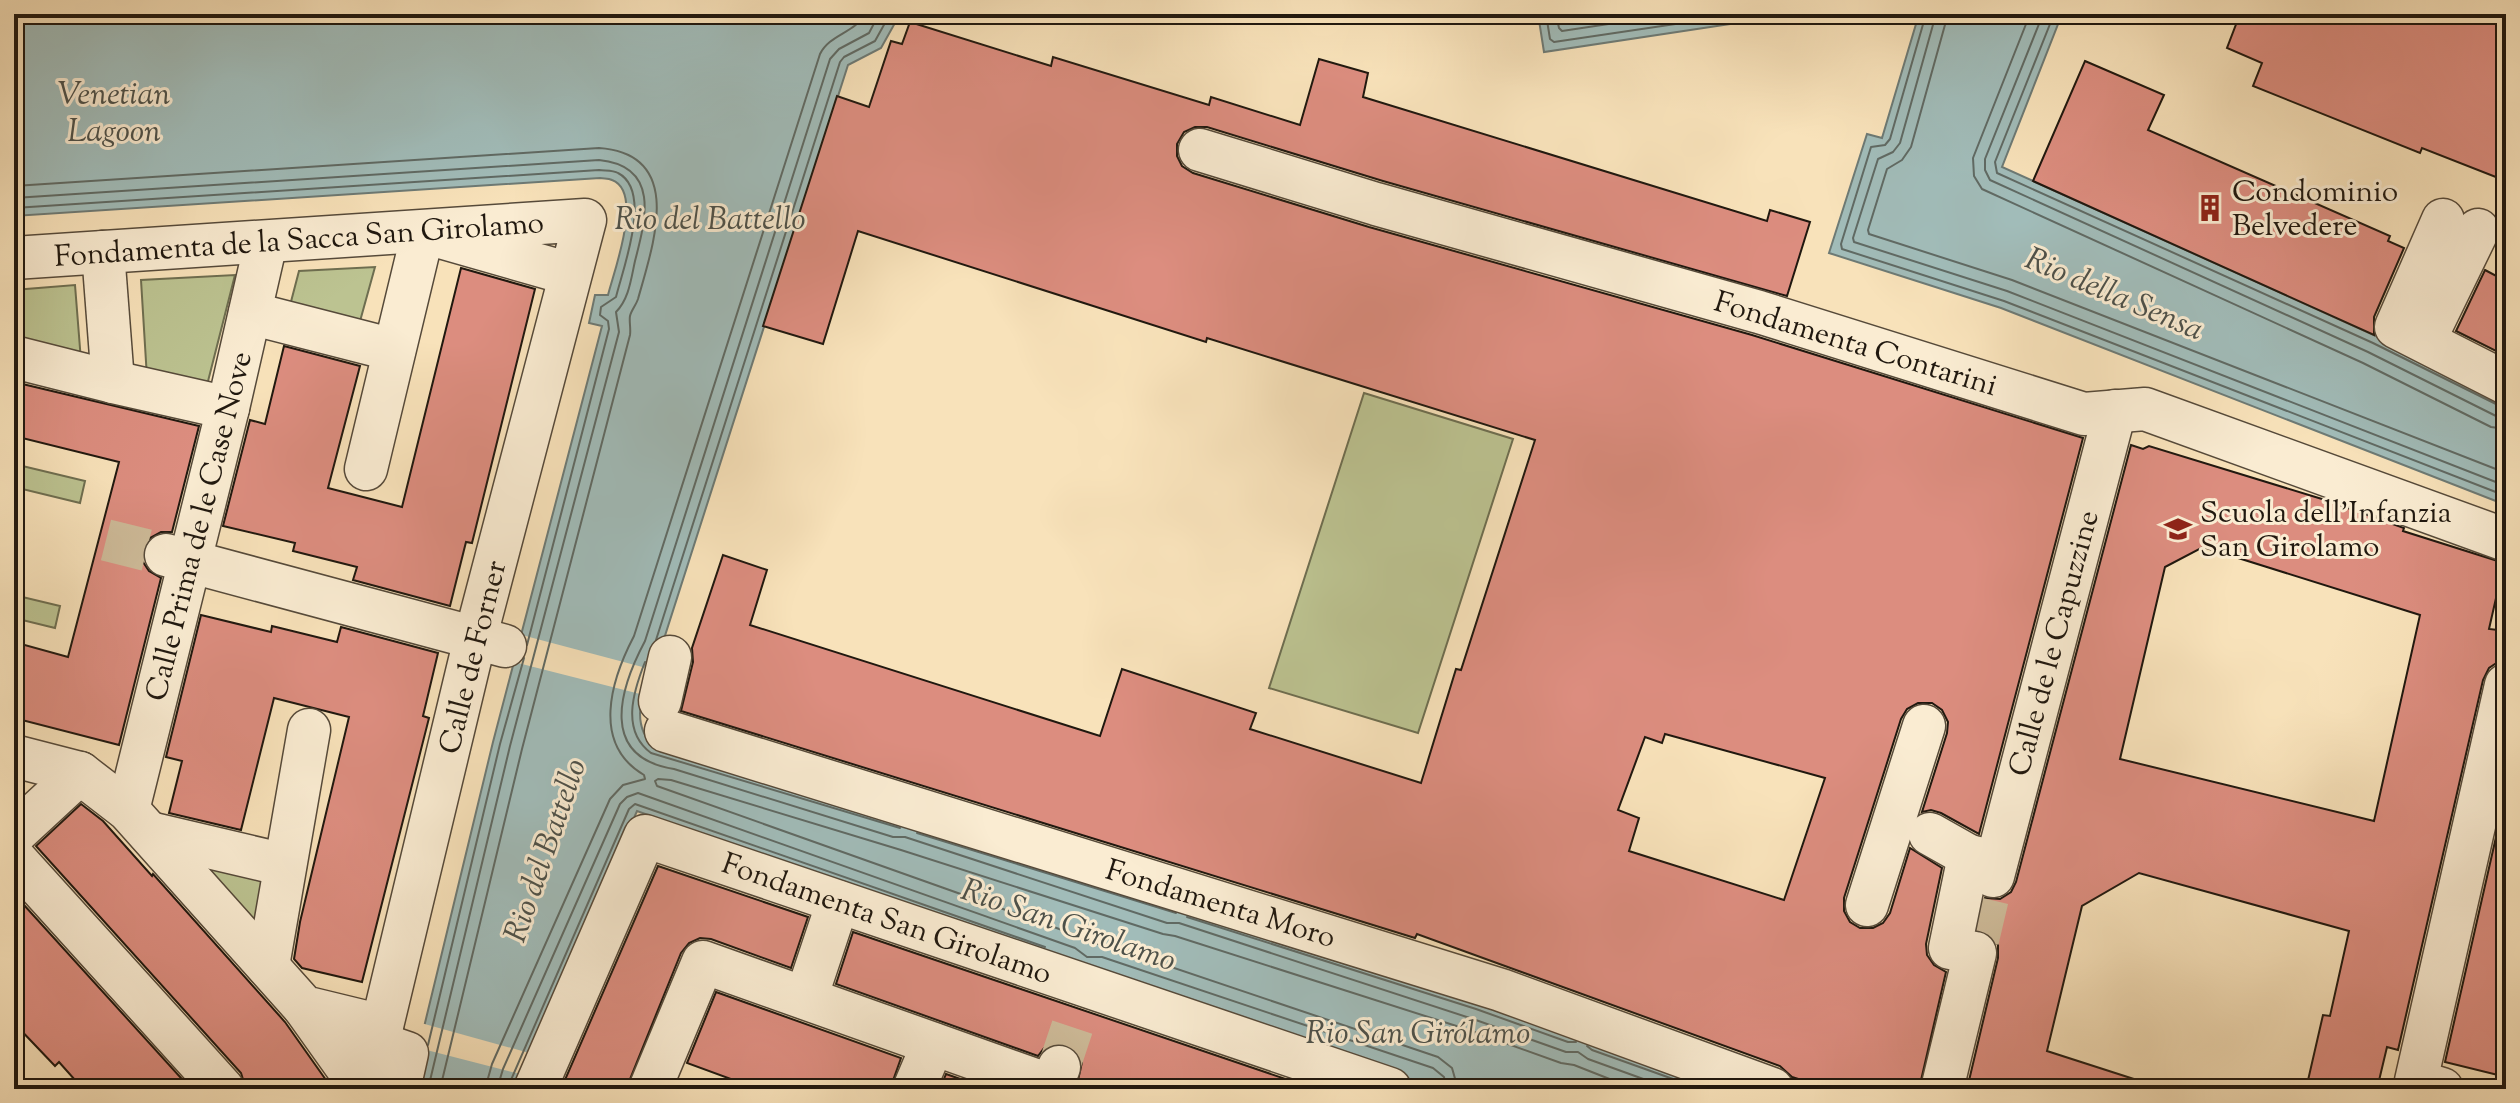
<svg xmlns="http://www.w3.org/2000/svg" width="2520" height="1103" viewBox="0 0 2520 1103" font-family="'Sorts Mill Goudy',serif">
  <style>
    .green { fill: #bcc391; stroke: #6e6e50; stroke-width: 2 }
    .water { fill: #a1bcb9; stroke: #6d7a75; stroke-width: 2 }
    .pier { fill: #f8e2ba }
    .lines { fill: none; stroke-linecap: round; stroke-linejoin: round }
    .shore { stroke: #606a64; stroke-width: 2 }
    .building { fill: #dc8d7f; stroke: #20180f; stroke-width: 2; fill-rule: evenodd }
    .pedestrian-tunnel { stroke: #cdba98; stroke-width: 42; stroke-dasharray: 42 21; stroke-linecap: butt }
    .pedestrian-casing { stroke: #564a3a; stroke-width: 45 }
    .pedestrian { stroke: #faecd2; stroke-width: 42 }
    .labels { text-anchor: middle; stroke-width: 6; stroke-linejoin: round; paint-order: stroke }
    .poi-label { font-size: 30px; fill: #20180f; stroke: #faecd2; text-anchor: start }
    .street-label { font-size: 30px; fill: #20180f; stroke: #faecd2 }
    .water-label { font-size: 32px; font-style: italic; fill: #4d514a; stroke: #faecd2 }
  </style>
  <rect width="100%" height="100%" fill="#f8e2ba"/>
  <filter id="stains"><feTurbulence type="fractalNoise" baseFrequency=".0025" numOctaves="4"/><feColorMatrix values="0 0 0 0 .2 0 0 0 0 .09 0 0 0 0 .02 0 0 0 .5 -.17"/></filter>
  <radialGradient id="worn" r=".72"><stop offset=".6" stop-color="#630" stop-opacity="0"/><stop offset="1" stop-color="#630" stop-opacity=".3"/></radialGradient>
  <g class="green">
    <path d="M375,267L357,332L287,317L299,271Z"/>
    <path d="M235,275L205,393L147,378L141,280Z"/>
    <path d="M75,285L81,361L14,345V290Z"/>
    <path d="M1364,393L1513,439L1418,733L1269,688Z"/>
    <path d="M14,464L85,481L80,503L14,487Z"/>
    <path d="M14,595L60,606L55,628L14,618Z"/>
    <path d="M194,856L270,875L260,927Z"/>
  </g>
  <g class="water">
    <path d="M14,14H900L881,48L848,65L661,648C647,676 625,723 655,747L1479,1002L1725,1089H1439L1070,965L637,811L514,1089H409L493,742L602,326L589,323L595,295H608C614,271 644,192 612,180C608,178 604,179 600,178L14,216Z"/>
    <path d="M1538,14H1797L1544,52Z"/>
    <path d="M1919,14H2062L2002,167L2376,336L2506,401V505L2001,308L1829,253L1867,134L1882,138Z"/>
  </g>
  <g class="pier">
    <path d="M518,634L650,669L644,710L640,711L644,695L510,661Z"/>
    <path d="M421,1023L533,1054L524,1075L415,1047Z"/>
  </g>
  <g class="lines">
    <g class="shore">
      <path d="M879,14L869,33L839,49L830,59L645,641C619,690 599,757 674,769L893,837H905L1167,923H1179L1473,1019L1566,1052H1578L1588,1059L1671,1089"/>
      <path d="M1546,14L1550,39L1554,42L1743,14"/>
      <path d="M1556,14L1559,28L1562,31L1675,14"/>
      <path d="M1926,14L1890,139L1885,145L1871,147L1841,244L1842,249L2004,301L2506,496"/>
      <path d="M1936,14L1900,143L1893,152L1878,159L1853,238L1854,242L2007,291L2506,486"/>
      <path d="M1948,14L1911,147L1902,160L1887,169L1868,230L1869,234L2012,280L2506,473"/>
      <path d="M2030,14L1973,158L1974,176L1982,189L2363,363L2491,427L2506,429"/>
      <path d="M2043,14L1985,159V170L1990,180L2368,352L2496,416L2506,417"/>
      <path d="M2054,14L1995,162L1997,173L2373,343L2500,406L2506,407"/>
      <path d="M14,186L599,148C686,154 653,245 638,299C636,305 631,311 630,316C629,321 631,329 630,335L522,749L440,1089"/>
      <path d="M14,198L599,160C660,166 646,219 635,261C631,279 629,299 616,312L619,332L510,746L428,1089"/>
      <path d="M14,208L599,170C604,171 613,170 618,173C653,191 623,268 616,297L601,307L600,315L608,321L609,329L527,645"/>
      <path d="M656,640L840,62L844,57L875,41L890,14"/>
      <path d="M645,662C633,692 621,731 651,753L900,828"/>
      <path d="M917,833L1176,913"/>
      <path d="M1187,917L1476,1009L1568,1042H1576"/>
      <path d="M428,1045L500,744L524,658"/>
      <path d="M1587,1046L1592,1050L1701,1089"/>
      <path d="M485,1089L492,1064L610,799L623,785L645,779L644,775C591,744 611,680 634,636L820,54C830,34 855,33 865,14"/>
      <path d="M497,1089L503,1069L620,804L627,797L638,793L1075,948L1087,957H1102L1433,1068L1444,1077L1446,1089"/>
      <path d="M507,1089L629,809L635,804L1045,947"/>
      <path d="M1458,1089L1452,1068L1438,1057L1106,945L1091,943L1079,936L657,786L655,781L658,779L671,780L901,850L1163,934L1175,936L1469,1030L1561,1063L1574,1065L1635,1089"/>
    </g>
  </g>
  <g class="building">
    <path d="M2240,14H2506V181L2422,148L2420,153L2253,86L2262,63L2227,48Z"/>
    <path d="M910,22L1051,66L1053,57L1209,105L1211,97L1300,125L1319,59L1368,73L1363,97L1767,221L1770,210L1810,222L1787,296L1383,181L1207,127H1195L1184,132L1177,144V156L1182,166L1193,173L1369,227L1752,335L2083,438L1979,834L1941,813L1931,810L1922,812L1947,733L1948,722L1942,710L1932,703H1918L1907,709L1901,719L1844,898V911L1850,922L1860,928H1873L1883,923L1890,913L1910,848L1942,868L1926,944L1927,955L1934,965L1946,972L1919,1089H1830L1792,1077L1780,1066L1417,934L1415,938L681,711L693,662L692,648L723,555L767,570L750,625L1100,736L1122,669L1256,713L1250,729L1421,783L1456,669L1461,670L1535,440L1207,338L1206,342L858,231L823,344L763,326L837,96L869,107L891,41L902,44ZM1665,734L1825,778L1784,900L1629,851L1639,818L1618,810L1645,737L1662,743Z"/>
    <path d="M2085,61L2164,95L2148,130L2390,236L2388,241L2404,248L2374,317V335L2033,181Z"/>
    <path d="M461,268L535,289L472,543L466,542L450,606L353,580L357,567L293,551L295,543L223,526L250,420L265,424L284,346L360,366L328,488L402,507Z"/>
    <path d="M2485,270L2506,281V356L2456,331Z"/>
    <path d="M14,382L199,426L172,532H161L150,538L143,550V562L149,571L161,578L119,745L14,718V642L68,657L119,462L14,436Z"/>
    <path d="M2131,445L2143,449L2149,446L2322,499L2404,528L2403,531L2504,563L2489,629L2506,631V662H2498L2489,668L2483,680L2398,1050L2387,1047L2377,1089H2306L2323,1015L2330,1016L2349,931L2139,873L2082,906L2047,1051L2137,1080L2136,1089H1967L1998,958V945L1992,936L1978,929L1985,898L2000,899L2011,892L2016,882ZM2203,547L2420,615L2374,821L2120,759L2165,567Z"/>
    <path d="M201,615L271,632L272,626L337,642L341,627L438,653L423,716L429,718L362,982L302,968L294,959L300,922L349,717L274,698L241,830L169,813L182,761L166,757Z"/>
    <path d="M2506,793V1077L2445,1062Z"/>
    <path d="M81,804L103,821L152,876L153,874L285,1022L326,1080L325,1089H246L241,1073L36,846Z"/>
    <path d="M658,866L808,917L791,968L711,939L700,938L689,943L681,953L626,1089H561Z"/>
    <path d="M14,894L191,1089H83L59,1062L55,1066L14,1023Z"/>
    <path d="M853,932L1315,1089H1076L1082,1062L1077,1051L1068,1045L1054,1044L1044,1048L1038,1056L836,984Z"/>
    <path d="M716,992L901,1058L890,1089H758L687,1063Z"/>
    <path d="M946,1074L989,1089H940Z"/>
  </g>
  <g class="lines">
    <g class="pedestrian-tunnel">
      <path d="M106,540L166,555"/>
      <path d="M1978,940L1993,876"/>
      <path d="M1059,1067L1082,998"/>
    </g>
    <g class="pedestrian-casing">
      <g id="pedestrian">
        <path d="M1200,150L1376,204L1759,312L2084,414L2145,409L2506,540"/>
        <path d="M2443,220L2396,327L2506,383"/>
        <path d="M103,252L113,382"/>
        <path d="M14,258L585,220L475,639L382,1026L356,1080L348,1089"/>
        <path d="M250,313L394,350"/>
        <path d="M2425,339L2478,230"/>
        <path d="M14,357L113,382L228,408"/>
        <path d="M366,469L423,232L570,274"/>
        <path d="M166,555L505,646"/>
        <path d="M660,701L670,657"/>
        <path d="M666,731L1501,990L1772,1089"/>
        <path d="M14,756L80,773L128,810L304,1007L382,1026"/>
        <path d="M128,810L228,408L266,242"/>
        <path d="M149,833L285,865"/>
        <path d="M14,834L80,773"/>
        <path d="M1930,834L1969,856"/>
        <path d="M14,858L223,1089"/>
        <path d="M1993,876L2115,411"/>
        <path d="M1867,905L1924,726"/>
        <path d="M268,966L309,730"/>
        <path d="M806,998L838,902"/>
        <path d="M304,1007L356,1080L392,1089"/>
        <path d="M375,1042L407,1053L399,1089"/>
        <path d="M535,1089L645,836L1390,1089"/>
        <path d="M650,1089L703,962L1052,1086L1059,1067"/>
        <path d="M914,1089L933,1044"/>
        <path d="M1942,1089L1975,953L1950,948L1969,856L1996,862"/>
        <path d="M2442,1089L2416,1081L2506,685"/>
      </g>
    </g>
    <use href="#pedestrian" class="pedestrian"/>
  </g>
  <defs>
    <g id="building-bare" transform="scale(2.16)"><path d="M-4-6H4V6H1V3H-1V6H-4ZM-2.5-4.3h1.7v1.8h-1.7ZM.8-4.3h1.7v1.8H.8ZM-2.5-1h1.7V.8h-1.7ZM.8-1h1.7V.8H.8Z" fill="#8f2418" stroke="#faecd2" stroke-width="2.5" paint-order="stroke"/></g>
    <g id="school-bare" transform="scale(2.16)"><path d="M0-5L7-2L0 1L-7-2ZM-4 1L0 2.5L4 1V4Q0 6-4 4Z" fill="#8f2418" stroke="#faecd2" stroke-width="2.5" paint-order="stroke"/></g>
  </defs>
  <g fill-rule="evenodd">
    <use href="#building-bare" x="2210" y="208"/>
    <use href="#school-bare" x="2178" y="529"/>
  </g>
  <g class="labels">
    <g class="poi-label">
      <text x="2232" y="201">Condominio<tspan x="2232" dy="34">Belvedere</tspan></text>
      <text x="2200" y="522">Scuola dell'Infanzia<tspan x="2200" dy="34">San Girolamo</tspan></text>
    </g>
    <g class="street-label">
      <text transform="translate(299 239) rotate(-4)" y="10">Fondamenta de la Sacca San Girolamo</text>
      <text transform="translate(1856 343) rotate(17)" y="10">Fondamenta Contarini</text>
      <text transform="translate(198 526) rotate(-76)" y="10">Calle Prima de le Case Nove</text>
      <text transform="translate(2053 643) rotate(-75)" y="10">Calle de le Capuzzine</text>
      <text transform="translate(472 657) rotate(-76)" y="10">Calle de Forner</text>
      <text transform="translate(1221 903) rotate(17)" y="10">Fondamenta Moro</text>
      <text transform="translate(887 918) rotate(19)" y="10">Fondamenta San Girolamo</text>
    </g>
    <g class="water-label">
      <text x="114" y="104">Venetian<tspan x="114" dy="37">Lagoon</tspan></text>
      <text x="710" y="229">Rio del Battello</text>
      <text transform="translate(2115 293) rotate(23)" y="11">Rio della Sensa</text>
      <text transform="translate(544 850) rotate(-71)" y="11">Rio del Battello</text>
      <text transform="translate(1069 924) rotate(19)" y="11">Rio San Girolamo</text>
      <text x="1418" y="1043">Rio San Girólamo</text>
    </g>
  </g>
  <rect width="2520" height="1103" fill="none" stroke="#f8e2ba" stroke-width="48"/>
  <rect x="16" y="16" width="2488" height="1071" fill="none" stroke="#20180f" stroke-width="4"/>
  <rect x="24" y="24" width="2472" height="1055" fill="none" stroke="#20180f" stroke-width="2"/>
  <rect width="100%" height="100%" filter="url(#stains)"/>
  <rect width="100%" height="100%" fill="url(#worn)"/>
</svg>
